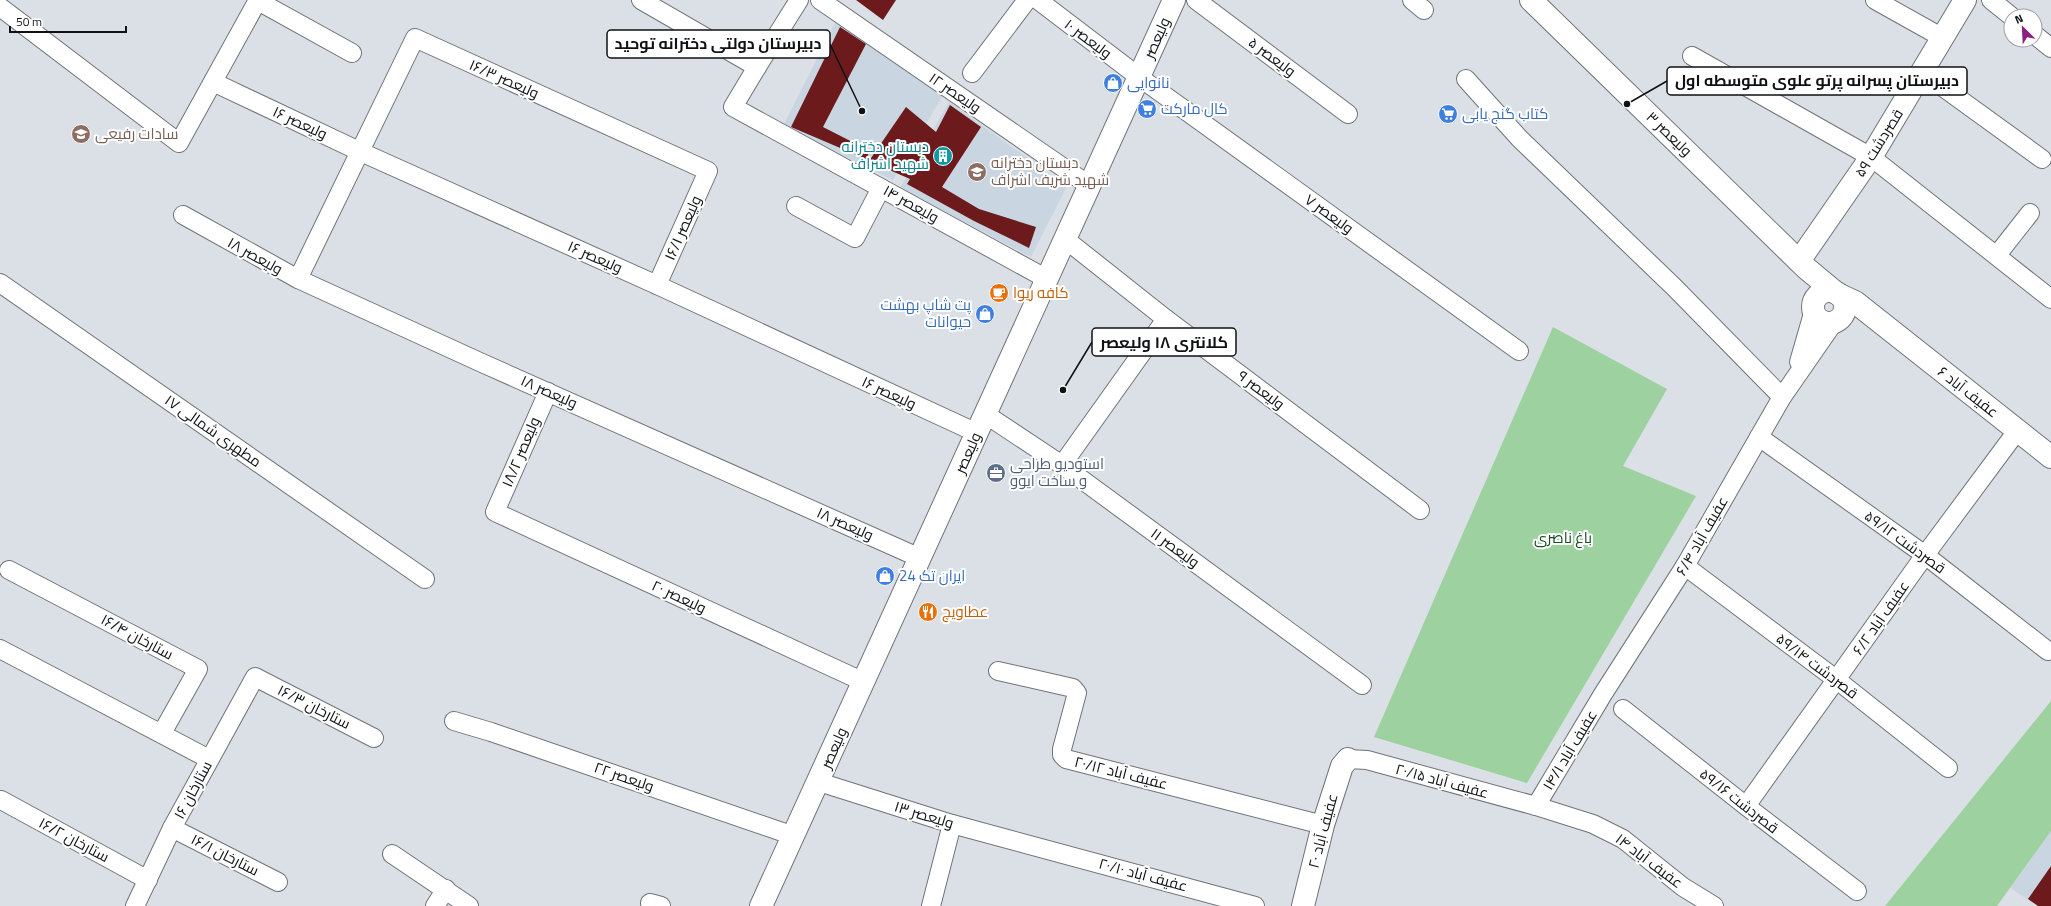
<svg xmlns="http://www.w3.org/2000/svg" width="2051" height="906" viewBox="0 0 2051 906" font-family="'Titillium Web',Cairo,sans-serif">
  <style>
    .built { fill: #c9d6e1 }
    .green { fill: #9dd19f }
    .building { fill: #6d1a1c }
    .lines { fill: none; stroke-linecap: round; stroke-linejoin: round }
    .minor-casing { stroke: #6e7479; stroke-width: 20 }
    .tertiary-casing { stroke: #6e7479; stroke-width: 24 }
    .secondary-casing { stroke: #6e7479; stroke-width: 24 }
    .minor { stroke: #fff; stroke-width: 18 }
    .tertiary { stroke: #fff; stroke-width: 22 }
    .secondary { stroke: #fff; stroke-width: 22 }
    .labels { text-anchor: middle; stroke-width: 4; stroke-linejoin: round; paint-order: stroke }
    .street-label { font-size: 15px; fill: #0f1113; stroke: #fff }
    .shop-label { font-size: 15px; fill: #366cbe; stroke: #fff; text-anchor: start }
    .education-label { font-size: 15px; fill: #785e54; stroke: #fff; text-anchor: start }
    .culture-label { font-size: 15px; fill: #0d838f; stroke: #fff; text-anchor: end }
    .food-label { font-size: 15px; fill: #c56008; stroke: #fff; text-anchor: start }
    .service-label { font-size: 15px; fill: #4e5e75; stroke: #fff; text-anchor: start }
    .park-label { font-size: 15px; fill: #1a4a20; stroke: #fff }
    .leader { fill: none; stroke: #0f1113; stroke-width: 1.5 }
    .callout-dot { fill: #0f1113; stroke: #fff; stroke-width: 1.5 }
    .callout { fill: #fff; stroke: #0f1113; stroke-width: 1.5 }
    .callout-label { font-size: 16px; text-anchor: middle; font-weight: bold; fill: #0f1113 }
  </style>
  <rect width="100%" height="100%" fill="#dae0e5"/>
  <g class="built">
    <path d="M838,17L943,95L893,180L783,126Z"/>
    <path d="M949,102L1026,157L1066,188L1031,257L900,188Z"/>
    <path d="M2051,831V906H2038L2010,888Z"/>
  </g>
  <g class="green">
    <path d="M1553,327L1667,389L1623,466L1696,496L1527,783L1374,737Z"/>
    <path d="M2051,701V831L1997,906H1885Z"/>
  </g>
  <g class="building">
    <path d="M856,0H896L883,20Z"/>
    <path d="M840,27L866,44L823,127L870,151L866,159L791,127Z"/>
    <path d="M950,105L981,127L942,187L979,209L1036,227L1029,248L974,221L907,184L910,179L869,161L906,107L936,132Z"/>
    <path d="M2051,866V906H2038L2028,899Z"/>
  </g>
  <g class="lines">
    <g class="minor-casing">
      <g id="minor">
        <path d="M641,0L757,67L733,107L1047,279"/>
        <path d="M820,0L1090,186"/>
        <path d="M1038,0L1139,77L1519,351"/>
        <path d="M1196,0L1348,114"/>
        <path d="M1412,0L1424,10"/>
        <path d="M1875,0L1943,38"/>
        <path d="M1991,0L2011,16"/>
        <path d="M258,1L352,53"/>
        <path d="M0,7L179,143L258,0"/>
        <path d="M2035,35L2051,48"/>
        <path d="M1692,56L1871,157L2051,299"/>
        <path d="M757,67L799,0"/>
        <path d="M1922,72L2042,159"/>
        <path d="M972,73L1027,0"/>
        <path d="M1466,79L1520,139L1674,287L1782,397"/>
        <path d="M213,82L361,152L657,285L977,433"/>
        <path d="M796,206L855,238L881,188"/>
        <path d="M183,215L298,279L482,363L920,558"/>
        <path d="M1065,239L1166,319L1420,510"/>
        <path d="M1997,255L2030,213"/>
        <path d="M298,279L415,38L708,171L657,285"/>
        <path d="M0,283L425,579"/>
        <path d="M1799,362L1814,310"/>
        <path d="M548,392L495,512L864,682"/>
        <path d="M985,414L1062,465L1362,685"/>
        <path d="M1759,437L1925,555L2048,651"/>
        <path d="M1062,465L1166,319"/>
        <path d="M1685,566L1837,680L1948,768"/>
        <path d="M9,570L198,669L162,733"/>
        <path d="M0,649L209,759"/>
        <path d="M998,671L1073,688L1077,693L1062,749V755L1066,759L1323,825"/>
        <path d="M1623,709L1746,806L1857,891"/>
        <path d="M454,721L491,732L794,836"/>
        <path d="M1348,759L1367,760L1536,806L1593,824L1623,839L1683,887L1714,906"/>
        <path d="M819,782L952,824L1255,906"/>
        <path d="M1,800L148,880"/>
        <path d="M1536,806L1603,694L1685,566L1782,397L1834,322"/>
        <path d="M1746,806L1925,555L2017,431"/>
        <path d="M172,828L278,882"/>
        <path d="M392,854L469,906"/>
        <path d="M650,903L661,906"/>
        <path d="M135,906L172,828L255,677L374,738"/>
        <path d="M435,906L446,889"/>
        <path d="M931,906L952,824"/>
      </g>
    </g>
    <g class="tertiary-casing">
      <g id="tertiary">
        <path d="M1531,0L1806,268L1836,293"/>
        <path d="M1799,261L1871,157L1965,0"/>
        <circle cx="1829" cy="307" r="16"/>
        <path d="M1840,295L1855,302L2051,457"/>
        <path d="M1303,906L1323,825L1342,766L1348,759"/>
      </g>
    </g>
    <g class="secondary-casing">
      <path id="secondary" d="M761,906L1174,0"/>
    </g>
    <use href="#minor" class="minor"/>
    <use href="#tertiary" class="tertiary"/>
    <use href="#secondary" class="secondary"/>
  </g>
  <defs>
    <g id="shop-disc" transform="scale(1)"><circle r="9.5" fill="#3f7fe0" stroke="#fff"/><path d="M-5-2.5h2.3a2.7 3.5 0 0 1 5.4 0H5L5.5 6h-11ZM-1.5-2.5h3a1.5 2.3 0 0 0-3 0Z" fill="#fff"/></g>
    <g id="supermarket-disc" transform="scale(1)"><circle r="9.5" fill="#3f7fe0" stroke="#fff"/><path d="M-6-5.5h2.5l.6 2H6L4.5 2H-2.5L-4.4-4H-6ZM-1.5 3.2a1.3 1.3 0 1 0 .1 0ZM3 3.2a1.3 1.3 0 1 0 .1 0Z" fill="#fff"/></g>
    <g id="school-disc" transform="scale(1)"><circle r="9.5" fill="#8d6e63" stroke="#fff"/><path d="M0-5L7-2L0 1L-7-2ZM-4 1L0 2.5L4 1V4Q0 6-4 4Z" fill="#fff"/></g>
    <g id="building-disc" transform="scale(1)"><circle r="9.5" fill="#0f9aa8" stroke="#fff"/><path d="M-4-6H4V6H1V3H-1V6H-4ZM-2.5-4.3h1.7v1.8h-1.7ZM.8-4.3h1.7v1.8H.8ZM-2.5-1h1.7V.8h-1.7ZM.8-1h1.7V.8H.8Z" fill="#fff"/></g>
    <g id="cafe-disc" transform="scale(1)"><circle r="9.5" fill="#e8710a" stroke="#fff"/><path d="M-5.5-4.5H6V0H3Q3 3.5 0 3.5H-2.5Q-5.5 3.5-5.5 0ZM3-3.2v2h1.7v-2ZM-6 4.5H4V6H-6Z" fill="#fff"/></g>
    <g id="office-disc" transform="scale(1)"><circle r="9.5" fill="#5c6f8a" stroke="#fff"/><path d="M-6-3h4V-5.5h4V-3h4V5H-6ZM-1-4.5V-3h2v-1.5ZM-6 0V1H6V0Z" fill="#fff"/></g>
    <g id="restaurant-disc" transform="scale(1)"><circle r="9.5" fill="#e8710a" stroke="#fff"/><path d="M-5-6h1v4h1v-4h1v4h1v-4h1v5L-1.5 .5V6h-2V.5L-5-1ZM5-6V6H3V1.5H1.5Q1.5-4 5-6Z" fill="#fff"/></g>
  </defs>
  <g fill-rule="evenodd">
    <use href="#shop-disc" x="1113" y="83"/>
    <use href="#supermarket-disc" x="1147" y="109"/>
    <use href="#supermarket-disc" x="1448" y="114"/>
    <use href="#school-disc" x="81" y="134"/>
    <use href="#building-disc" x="943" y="156"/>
    <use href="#school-disc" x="977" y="172"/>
    <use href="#cafe-disc" x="999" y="293"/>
    <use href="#shop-disc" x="985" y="314"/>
    <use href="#office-disc" x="996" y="473"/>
    <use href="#shop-disc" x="885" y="576"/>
    <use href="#restaurant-disc" x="928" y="612"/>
  </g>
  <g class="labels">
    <g class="street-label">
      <text transform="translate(1157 38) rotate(-66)" y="5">ولیعصر</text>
      <text transform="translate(1088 39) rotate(37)" y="5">۱۰ ولیعصر</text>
      <text transform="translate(1272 57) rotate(37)" y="5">۵ ولیعصر</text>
      <text transform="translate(504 79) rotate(24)" y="5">۱۶/۳ ولیعصر</text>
      <text transform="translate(955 93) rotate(34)" y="5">۱۲ ولیعصر</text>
      <text transform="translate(300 123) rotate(25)" y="5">۱۶ ولیعصر</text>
      <text transform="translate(1669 134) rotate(44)" y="5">۳ ولیعصر</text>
      <text transform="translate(1879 143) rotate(-58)" y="5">۵۹ قصردشت</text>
      <text transform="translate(911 204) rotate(29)" y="5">۱۴ ولیعصر</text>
      <text transform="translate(1329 214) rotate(36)" y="5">۷ ولیعصر</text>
      <text transform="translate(683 228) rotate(-66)" y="5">۱۶/۱ ولیعصر</text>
      <text transform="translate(255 256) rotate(29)" y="5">۱۸ ولیعصر</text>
      <text transform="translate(595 257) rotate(24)" y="5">۱۶ ولیعصر</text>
      <text transform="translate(1261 390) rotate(37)" y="5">۹ ولیعصر</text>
      <text transform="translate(549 392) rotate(24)" y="5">۱۸ ولیعصر</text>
      <text transform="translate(1968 392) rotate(38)" y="5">عفیف آباد ۶</text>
      <text transform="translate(889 393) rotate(25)" y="5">۱۶ ولیعصر</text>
      <text transform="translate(213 431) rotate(35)" y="5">۱۷ مطهری شمالی</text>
      <text transform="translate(521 452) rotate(-67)" y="5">۱۸/۲ ولیعصر</text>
      <text transform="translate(968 453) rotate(-66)" y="5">ولیعصر</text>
      <text transform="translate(845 524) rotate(24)" y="5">۱۸ ولیعصر</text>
      <text transform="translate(1702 536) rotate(-60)" y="5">عفیف آباد ۶/۴</text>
      <text transform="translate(1905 542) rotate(36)" y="5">۵۹/۱۲ قصردشت</text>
      <text transform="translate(1175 548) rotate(36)" y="5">۱۱ ولیعصر</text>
      <text transform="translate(679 597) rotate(25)" y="5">۲۰ ولیعصر</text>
      <text transform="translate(1881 618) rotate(-55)" y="5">عفیف آباد ۶/۲</text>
      <text transform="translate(137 637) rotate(28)" y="5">۱۶/۴ ستارخان</text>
      <text transform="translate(1817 666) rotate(37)" y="5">۵۹/۱۴ قصردشت</text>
      <text transform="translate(314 707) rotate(27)" y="5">۱۶/۳ ستارخان</text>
      <text transform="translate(834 748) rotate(-66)" y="5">ولیعصر</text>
      <text transform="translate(1570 750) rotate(-59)" y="5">عفیف آباد ۱۴/۱</text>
      <text transform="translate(1121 773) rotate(14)" y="5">عفیف آباد ۲۰/۱۲</text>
      <text transform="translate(624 777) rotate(19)" y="5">۲۲ ولیعصر</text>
      <text transform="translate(1442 781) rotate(15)" y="5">عفیف آباد ۲۰/۱۵</text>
      <text transform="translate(193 790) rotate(-62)" y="5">۱۶ ستارخان</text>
      <text transform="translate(1739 801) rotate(38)" y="5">۵۹/۱۶ قصردشت</text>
      <text transform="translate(924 815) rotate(17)" y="5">۱۳ ولیعصر</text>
      <text transform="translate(1323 831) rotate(-75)" y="5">عفیف آباد ۲۰</text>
      <text transform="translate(74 840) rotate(28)" y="5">۱۶/۲ ستارخان</text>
      <text transform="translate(225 855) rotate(27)" y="5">۱۶/۱ ستارخان</text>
      <text transform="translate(1649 861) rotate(37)" y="5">عفیف آباد ۱۴</text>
      <text transform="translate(1143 875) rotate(15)" y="5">عفیف آباد ۲۰/۱۰</text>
    </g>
    <g class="shop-label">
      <text x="1127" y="88">نانوایی</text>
      <text x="1161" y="114">کال مارکت</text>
      <text x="1462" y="119">کتاب گنج یابی</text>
      <text x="971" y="310" text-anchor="end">پت شاپ بهشت<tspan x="971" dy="17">حیوانات</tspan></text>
      <text x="899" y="581">ایران تک 24</text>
    </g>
    <g class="education-label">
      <text x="95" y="139">سادات رفیعی</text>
      <text x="991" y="168">دبستان دخترانه<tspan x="991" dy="17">شهید شریف اشراف</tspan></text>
    </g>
    <g class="culture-label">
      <text x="929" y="152">دبستان دخترانه<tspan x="929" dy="17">شهید اشراف</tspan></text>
    </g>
    <g class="food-label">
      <text x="1013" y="298">کافه ریوا</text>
      <text x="942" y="617">عطاویچ</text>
    </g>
    <g class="service-label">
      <text x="1010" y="469">استودیو طراحی<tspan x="1010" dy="17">و ساخت ایوو</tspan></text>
    </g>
    <g class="park-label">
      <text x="1563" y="543">باغ ناصری</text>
    </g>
  </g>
  <path class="leader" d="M862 111L830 44M1627 104L1667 81M1063 390L1092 342"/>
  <g class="callout-dot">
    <circle cx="862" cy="111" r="4"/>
    <circle cx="1627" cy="104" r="4"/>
    <circle cx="1063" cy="390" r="4"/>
  </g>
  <g class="callout">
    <rect x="607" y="30" width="223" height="28" rx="4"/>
    <rect x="1667" y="67" width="300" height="28" rx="4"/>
    <rect x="1092" y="328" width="144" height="28" rx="4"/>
  </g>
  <g class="callout-label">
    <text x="718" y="49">دبیرستان دولتی دخترانه توحید</text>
    <text x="1817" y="86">دبیرستان پسرانه پرتو علوی متوسطه اول</text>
    <text x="1164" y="348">کلانتری ۱۸ ولیعصر</text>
  </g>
  <g transform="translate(2023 28) rotate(336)"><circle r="19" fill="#ffffff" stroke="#9fa0a1"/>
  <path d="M0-3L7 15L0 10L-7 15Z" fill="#8a1f84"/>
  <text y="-6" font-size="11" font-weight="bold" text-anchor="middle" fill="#0f1113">N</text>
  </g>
  <path d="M10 26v6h116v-6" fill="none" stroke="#0f1113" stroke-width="2"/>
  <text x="16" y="26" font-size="12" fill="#0f1113" stroke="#ffffff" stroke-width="3" paint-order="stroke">50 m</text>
</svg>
